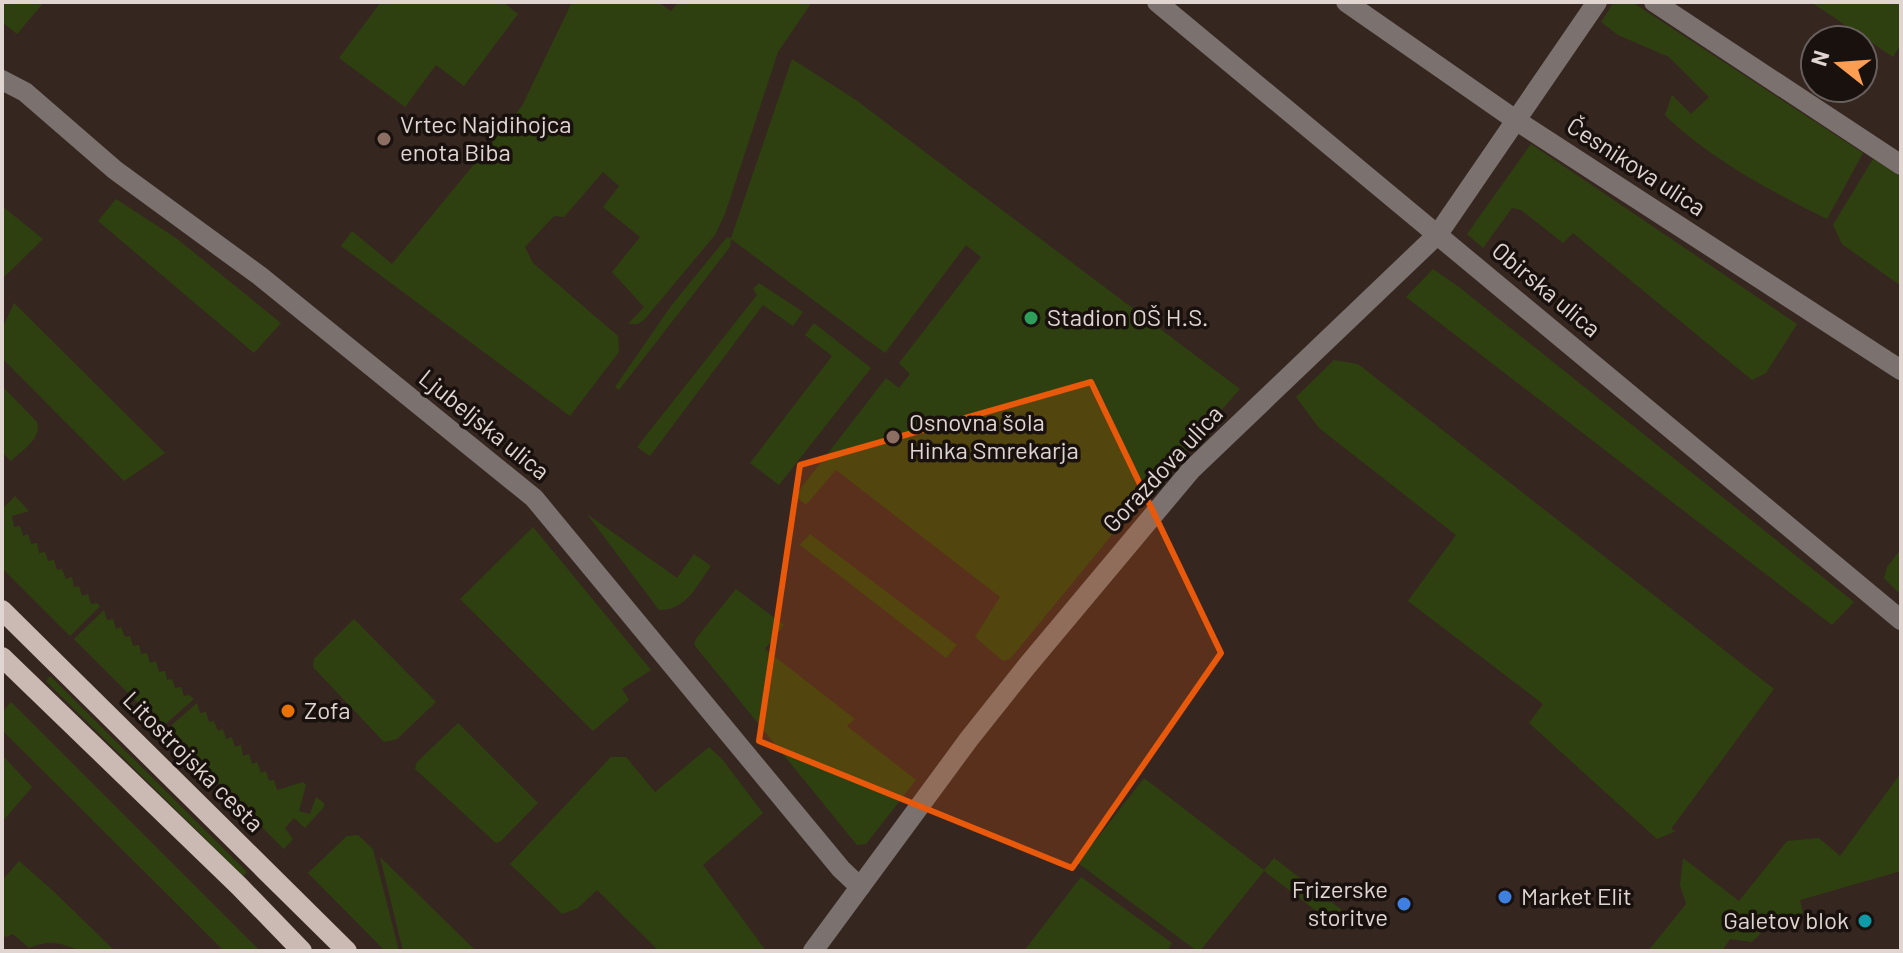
<svg xmlns="http://www.w3.org/2000/svg" width="1903" height="953" viewBox="0 0 1903 953" font-family="Barlow,sans-serif">
  <style>
    .green { fill: #2f4010 }
    .lines { fill: none; stroke-linecap: round; stroke-linejoin: round }
    .minor { stroke: #7b716f; stroke-width: 20 }
    .major { stroke: #cbb9b3; stroke-width: 20 }
    .marked { fill: #e8590c; fill-opacity: 0.2; stroke: #e8590c; stroke-width: 6; stroke-linejoin: round }
    .education-dot { fill: #8d6e63; stroke: #18110e; stroke-width: 3 }
    .leisure-dot { fill: #2e9e5b; stroke: #18110e; stroke-width: 3 }
    .food-dot { fill: #e8710a; stroke: #18110e; stroke-width: 3 }
    .shop-dot { fill: #3f7fe0; stroke: #18110e; stroke-width: 3 }
    .culture-dot { fill: #0f9aa8; stroke: #18110e; stroke-width: 3 }
    .labels { text-anchor: middle; stroke-width: 7; stroke-linejoin: round; paint-order: stroke }
    .poi-label { font-size: 24px; fill: #e0d5d1; stroke: #18110e; text-anchor: start }
    .street-label { font-size: 24px; fill: #e0d5d1; stroke: #18110e }
  </style>
  <rect width="100%" height="100%" fill="#362620"/>
  <g class="green">
    <path d="M2,2H44L17,34L2,22Z"/>
    <path d="M381,2H503L518,14L464,86L436,65L405,107L339,58Z"/>
    <path d="M572,2H658L671,11L678,2H812L778,52L725,214L715,235L644,320L638,324H628L644,307L612,272L640,237L603,207L619,186L603,172L564,217L554,216L525,247L533,263L618,336L619,352L570,416L341,246L352,231L392,264L522,106Z"/>
    <path d="M1614,2H1632L1863,153L1827,219C1774,193 1707,157 1665,115L1672,95L1691,114L1709,97L1669,57L1618,35L1601,22Z"/>
    <path d="M1811,2H1901V44L1893,57Z"/>
    <path d="M792,59L856,100L1240,389L1111,536L1010,659L1003,661L975,637L1000,597L836,470L806,505L795,496L886,378L899,388L910,374L899,363L981,257L966,245L885,353L731,239L730,247L619,390L615,387L671,306L727,237L731,238Z"/>
    <path d="M1531,144L1797,324L1766,373L1752,380L1573,233L1563,243L1521,210L1512,208L1483,248L1467,234Z"/>
    <path d="M1873,159L1901,177V286L1842,244L1833,225Z"/>
    <path d="M116,199L176,238L281,323L254,353L98,221Z"/>
    <path d="M2,206L43,239L2,279Z"/>
    <path d="M1433,269L1459,287L1854,602L1832,625L1406,297Z"/>
    <path d="M759,283L803,312L793,326L763,305L650,456L637,447L757,295L753,289Z"/>
    <path d="M14,303L165,453L124,481L2,358V329Z"/>
    <path d="M814,323L871,368L779,485L750,463L832,356L805,335Z"/>
    <path d="M1334,360L1358,364L1774,689L1671,829L1676,831L1657,839L1529,723L1543,704L1408,601L1456,535L1319,428L1296,397Z"/>
    <path d="M2,386L37,422C42,439 22,450 11,461L2,452Z"/>
    <path d="M15,496L29,511L12,516L14,527L20,526L23,536L28,534L31,544L37,543L39,553L45,552L48,561L54,560L57,570L62,569L66,579L72,577L74,587L79,586L82,596L88,594L91,604L97,603L100,606L70,636L2,568V509Z"/>
    <path d="M587,514L677,578L694,554L711,566C696,586 687,610 659,610Z"/>
    <path d="M533,527L651,670L622,689L629,700L593,731L460,599Z"/>
    <path d="M810,534L957,645L946,658L800,545Z"/>
    <path d="M1901,549V595L1884,578L1887,567Z"/>
    <path d="M736,589L784,625L765,649L855,719L847,726L916,780L866,844L857,845L696,647L694,644L697,637Z"/>
    <path d="M104,610L107,620L113,619L116,629L121,627L125,637L130,636L133,646L139,645L141,654L147,653L150,663L156,661L159,672L165,671L167,680L172,679L175,688L181,687L184,696L189,695L194,699L162,727L74,639Z"/>
    <path d="M354,619L436,702L397,739L384,742L313,667L314,659Z"/>
    <path d="M50,676L247,872L243,876L46,681Z"/>
    <path d="M11,702L260,951H224L2,730V712Z"/>
    <path d="M197,703L200,713L206,712L209,722L214,721L218,731L223,729L226,739L232,737L235,747L241,745L243,756L249,754L252,764L257,762L261,773L266,771L269,781L274,780L277,790L303,782L306,785L299,811L310,814L316,797L324,803V807L305,828L294,818L285,828L293,839L284,849L165,731Z"/>
    <path d="M458,723L538,803L501,841L496,843L415,769L417,762Z"/>
    <path d="M709,747L722,759L763,813L703,865L766,951H659L597,890L578,908L562,914L510,864L611,757H626L655,792Z"/>
    <path d="M2,755L32,787L2,822Z"/>
    <path d="M1901,773V871L1800,900L1803,913L1776,918L1752,942L1730,939L1722,951H1648L1686,904L1680,885L1683,858L1739,901L1787,841L1819,838L1840,856Z"/>
    <path d="M1144,778L1264,870L1274,858L1343,911L1332,923L1264,871L1200,951H1197L1078,863Z"/>
    <path d="M358,835L373,849L399,951H385L308,873L347,836Z"/>
    <path d="M380,857L476,951H403Z"/>
    <path d="M19,861L51,889L115,951C104,951 91,953 81,950C58,944 53,938 29,948L13,934L6,937L2,934V881Z"/>
    <path d="M1081,877L1172,943L1167,951H1024Z"/>
  </g>
  <g class="lines">
    <g class="minor">
      <path d="M1157,2L1901,620"/>
      <path d="M1346,2L1517,121L1901,370"/>
      <path d="M1654,2L1901,165"/>
      <path d="M2,80L25,92L115,170L260,276L534,498L841,869L860,887"/>
      <path d="M813,951L969,739L1027,666L1191,470L1438,234L1597,2"/>
    </g>
    <g class="major">
      <path d="M2,610L347,951"/>
      <path d="M2,657L239,886L302,951"/>
    </g>
  </g>
  <path class="marked" d="M1091,382L1221,653L1072,868L759,741L800,465Z"/>
  <g class="education-dot">
    <circle cx="384" cy="139" r="8"/>
    <circle cx="893" cy="437" r="8"/>
  </g>
  <circle class="leisure-dot" cx="1031" cy="318" r="8"/>
  <circle class="food-dot" cx="288" cy="711" r="8"/>
  <g class="shop-dot">
    <circle cx="1505" cy="897" r="8"/>
    <circle cx="1404" cy="904" r="8"/>
  </g>
  <circle class="culture-dot" cx="1865" cy="921" r="8"/>
  <g class="labels">
    <g class="poi-label">
      <text x="400" y="133">Vrtec Najdihojca<tspan x="400" dy="28">enota Biba</tspan></text>
      <text x="1047" y="326">Stadion OŠ H.S.</text>
      <text x="909" y="431">Osnovna šola<tspan x="909" dy="28">Hinka Smrekarja</tspan></text>
      <text x="304" y="719">Zofa</text>
      <text x="1388" y="898" text-anchor="end">Frizerske<tspan x="1388" dy="28">storitve</tspan></text>
      <text x="1521" y="905">Market Elit</text>
      <text x="1849" y="929" text-anchor="end">Galetov blok</text>
    </g>
    <g class="street-label">
      <text transform="translate(1636 167) rotate(33)" y="8">Česnikova ulica</text>
      <text transform="translate(1546 290) rotate(40)" y="8">Obirska ulica</text>
      <text transform="translate(484 425) rotate(39)" y="8">Ljubeljska ulica</text>
      <text transform="translate(1163 469) rotate(-47)" y="8">Gorazdova ulica</text>
      <text transform="translate(193 762) rotate(45)" y="8">Litostrojska cesta</text>
    </g>
  </g>
  <rect width="1903" height="953" fill="none" stroke="#e0d5d1" stroke-width="8"/>
  <g transform="translate(1839 64) rotate(287)"><circle r="38" fill="#18110e" stroke="#685f5c" stroke-width="2"/>
  <path d="M0-6L14 30L0 20L-14 30Z" fill="#fc9e52"/>
  <text y="-12" font-size="22" font-weight="bold" text-anchor="middle" fill="#e0d5d1">N</text>
  </g>
</svg>
